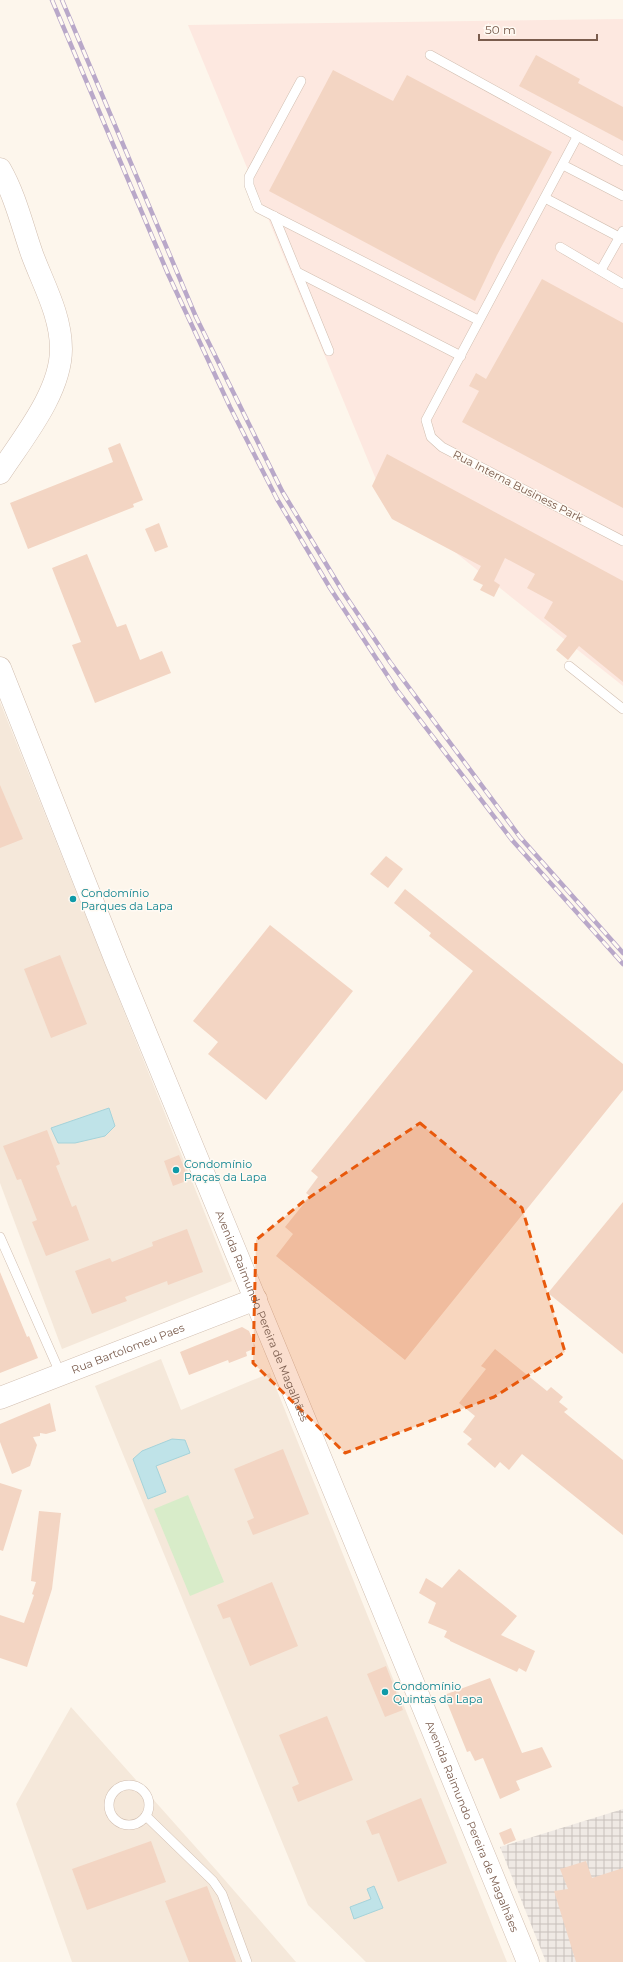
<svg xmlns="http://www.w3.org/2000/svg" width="623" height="1962" viewBox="0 0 623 1962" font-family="Montserrat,sans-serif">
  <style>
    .residential { fill: #f5e8da }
    .commercial { fill: #fde8e0 }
    .industrial { fill: url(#industrial-grid) }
    .pitch { fill: #d8ecc9 }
    .water { fill: #bfe3e8; stroke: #a5d3da }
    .building { fill: #f3d5c3 }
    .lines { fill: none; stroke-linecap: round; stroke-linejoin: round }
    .service-casing { stroke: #d1beb0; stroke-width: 10 }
    .tertiary-casing { stroke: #d1beb0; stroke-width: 23 }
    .service { stroke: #fff; stroke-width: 9 }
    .tertiary { stroke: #fff; stroke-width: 22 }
    .rail-casing { stroke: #b9a8c9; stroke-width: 4.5 }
    .rail { stroke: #fffaf3; stroke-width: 3; stroke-dasharray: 9; stroke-linecap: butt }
    .marked { fill: #e8590c; fill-opacity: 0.2; stroke: #e8590c; stroke-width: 3; stroke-dasharray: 8 5; stroke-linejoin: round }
    .culture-dot { fill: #0f9aa8; stroke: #fffaf3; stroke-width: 1.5 }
    .labels { text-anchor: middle; stroke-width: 3; stroke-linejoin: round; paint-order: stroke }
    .street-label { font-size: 11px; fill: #7a5c4d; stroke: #fffaf3 }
    .culture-label { font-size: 11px; fill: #0d838f; stroke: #fffaf3; text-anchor: start }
  </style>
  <defs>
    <pattern id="industrial-grid" width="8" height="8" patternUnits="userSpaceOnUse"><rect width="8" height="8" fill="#efe9e4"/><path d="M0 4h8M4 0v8" fill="none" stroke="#c7c0bb"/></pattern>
  </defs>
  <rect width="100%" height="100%" fill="#fdf6ec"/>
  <g class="residential">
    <path d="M0,702L232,1281L62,1349L0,1183Z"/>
    <path d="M161,1359L181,1410L270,1373L507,1962H366L308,1905L95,1386Z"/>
    <path d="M71,1707L217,1871L296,1962H72L16,1804Z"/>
  </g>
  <path class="commercial" d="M623,19V686L382,494L188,25Z"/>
  <path class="industrial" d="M623,1809V1962H546L500,1847Z"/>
  <path class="pitch" d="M188,1495L224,1582L190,1596L154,1509Z"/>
  <g class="water">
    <path d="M109,1108L115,1126L105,1136L75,1143H58L51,1128Z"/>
    <path d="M172,1439L185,1440L190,1453L156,1466L166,1492L148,1499L133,1459L142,1451Z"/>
    <path d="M374,1886L383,1908L354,1919L350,1907L371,1899L367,1889Z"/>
  </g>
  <g class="building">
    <path d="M536,55L580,79L578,83L623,107V141L519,86Z"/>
    <path d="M333,70L393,101L407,75L552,152L497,255L475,301L269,191Z"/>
    <path d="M542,279L623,323V508L462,422L479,391L469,386L476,373L486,379Z"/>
    <path d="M120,443L143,500L133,504L134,507L28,549L10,503L113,462L108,448Z"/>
    <path d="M387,454L623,581V682L579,646L568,660L556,650L567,636L544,618L553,602L527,588L535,574L505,558L494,581L500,585L494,597L480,590L483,585L473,580L481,566L392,519L372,486Z"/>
    <path d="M159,523L168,547L155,552L145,529Z"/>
    <path d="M87,554L117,627L126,624L140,660L162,651L171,673L95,703L72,645L81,642L52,568Z"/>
    <path d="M0,785L23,839L0,848Z"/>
    <path d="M386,856L403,869L388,888L370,874Z"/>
    <path d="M405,889L623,1064V1090L405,1360L276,1256L293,1234L285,1227L310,1196L306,1193L318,1177L311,1171L473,971L429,936L431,933L394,903Z"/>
    <path d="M270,925L353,991L266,1100L208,1054L218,1042L193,1021Z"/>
    <path d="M60,955L87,1024L51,1038L24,969Z"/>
    <path d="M47,1130L60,1164L56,1166L72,1207L76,1205L89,1240L46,1256L32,1222L37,1220L21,1179L17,1180L3,1146Z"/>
    <path d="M179,1155L189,1180L173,1186L164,1161Z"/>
    <path d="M623,1202V1354L548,1293Z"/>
    <path d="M187,1229L203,1272L168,1285L167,1281L125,1297L127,1301L92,1314L75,1271L110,1258L112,1262L153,1246L152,1242Z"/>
    <path d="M0,1272L27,1337L29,1336L38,1358L0,1373Z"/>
    <path d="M242,1327L249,1331L256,1348L246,1352L247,1356L229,1363L228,1360L189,1375L180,1352Z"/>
    <path d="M495,1349L547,1391L551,1387L563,1397L559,1402L568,1409L564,1412L623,1460V1535L522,1454L509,1470L500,1462L495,1468L467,1444L472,1439L463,1432L475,1416L459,1403L486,1369L481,1366Z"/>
    <path d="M50,1403L56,1431L46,1434L40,1433V1436L33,1437L37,1445L30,1466L12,1474L0,1442V1424Z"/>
    <path d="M283,1449L309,1514L253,1535L247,1521L254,1518L234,1469Z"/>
    <path d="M0,1483L22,1490L3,1551L0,1550Z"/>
    <path d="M39,1511L61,1513L52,1589L27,1667L0,1658V1615L24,1623L34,1595L32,1594L36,1582L31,1581Z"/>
    <path d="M459,1569L517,1616L501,1635L535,1651L526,1672L519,1668L517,1672L450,1641V1640L444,1637L447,1631L428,1623L436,1603L419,1593L426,1578L442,1588Z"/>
    <path d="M272,1582L298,1646L250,1666L230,1617L223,1619L217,1605Z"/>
    <path d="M386,1666L403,1710L385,1717L367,1674Z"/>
    <path d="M490,1678L522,1753L542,1747L552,1767L516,1781L520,1790L500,1799L483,1758L475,1761L470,1751L467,1752L444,1695Z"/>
    <path d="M327,1716L353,1780L298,1802L292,1787L299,1784L279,1735Z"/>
    <path d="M421,1798L447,1863L398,1882L379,1833L372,1835L366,1821Z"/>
    <path d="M511,1828L516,1840L504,1845L499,1833Z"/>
    <path d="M151,1841L166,1882L87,1910L72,1869Z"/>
    <path d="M586,1861L592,1878L623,1868V1962H576L554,1891L568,1889L560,1869Z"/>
    <path d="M207,1886L236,1962H189L165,1901Z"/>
  </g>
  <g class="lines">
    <g class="service-casing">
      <g id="service">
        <path d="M430,55L623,161"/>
        <path d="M301,81L249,177V185L258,208L478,320"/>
        <path d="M577,137L426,420L431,437L442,447L623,541"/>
        <path d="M563,165L623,196"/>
        <path d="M545,198L623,239"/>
        <path d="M274,216L329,351"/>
        <path d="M560,247L623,284"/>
        <path d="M601,270L623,231"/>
        <path d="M297,272L461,356"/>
        <path d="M569,666L623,709"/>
        <path d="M0,1237L61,1375"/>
        <circle cx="129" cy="1805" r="20"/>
        <path d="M146,1816L213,1881L222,1894L247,1962"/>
      </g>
    </g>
    <g class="tertiary-casing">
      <g id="tertiary">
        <path d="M0,169C15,195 22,225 32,254C43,284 61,315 61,349C61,392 23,438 0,473"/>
        <path id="s1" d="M0,668L116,961L528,1962"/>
        <path id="s2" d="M0,1398L256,1299"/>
      </g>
    </g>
    <use href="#service" class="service"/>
    <use href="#tertiary" class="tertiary"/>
    <g class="rail-casing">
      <g id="rail">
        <path d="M52,0L168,274L230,407L277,499L330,588L397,690L512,840L623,964"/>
        <path d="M62,0L196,317L282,491L343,592L390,662L520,837L623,953"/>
      </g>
    </g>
    <use href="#rail" class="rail"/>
  </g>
  <path class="marked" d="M420,1123L522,1208L565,1352L494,1397L345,1453L253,1363L256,1240L304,1201Z"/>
  <g class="culture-dot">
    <circle cx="73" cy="899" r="4"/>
    <circle cx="176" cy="1170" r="4"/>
    <circle cx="385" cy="1692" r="4"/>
  </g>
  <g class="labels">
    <g class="street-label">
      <text transform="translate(518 486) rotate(27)" y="4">Rua Interna Business Park</text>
      <text dy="4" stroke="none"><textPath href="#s1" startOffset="699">Avenida Raimundo Pereira de Magalhães</textPath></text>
      <text dy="4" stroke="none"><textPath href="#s2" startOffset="137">Rua Bartolomeu Paes</textPath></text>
      <text dy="4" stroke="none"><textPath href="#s1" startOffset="1251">Avenida Raimundo Pereira de Magalhães</textPath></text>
    </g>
    <g class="culture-label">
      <text x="81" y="897">Condomínio<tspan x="81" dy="13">Parques da Lapa</tspan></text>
      <text x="184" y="1168">Condomínio<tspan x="184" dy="13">Praças da Lapa</tspan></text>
      <text x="393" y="1690">Condomínio<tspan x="393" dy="13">Quintas da Lapa</tspan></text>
    </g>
  </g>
  <path d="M479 34v6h118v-6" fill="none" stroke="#7a5c4d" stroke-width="2"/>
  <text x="485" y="34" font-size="12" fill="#7a5c4d" stroke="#fffaf3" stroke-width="3" paint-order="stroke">50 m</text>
</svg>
